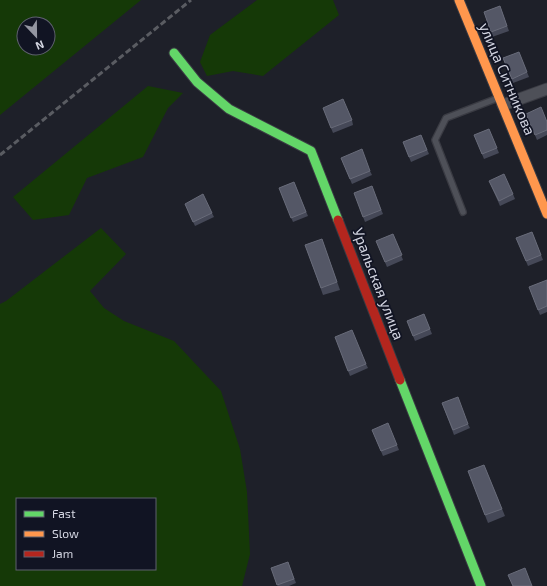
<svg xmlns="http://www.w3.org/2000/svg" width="547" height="586" viewBox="0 0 547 586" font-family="'Exo 2',sans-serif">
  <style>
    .green { fill: #153907; fill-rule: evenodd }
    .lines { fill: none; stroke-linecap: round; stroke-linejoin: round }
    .lane-casing { stroke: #3a3b43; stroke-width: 8 }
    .street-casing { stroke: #3a3b43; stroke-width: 13 }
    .fast-casing { stroke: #3a3b43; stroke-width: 11 }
    .slow-casing { stroke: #3a3b43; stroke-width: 11 }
    .jam-casing { stroke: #3a3b43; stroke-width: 11 }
    .lane { stroke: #4e5058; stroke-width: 5.5 }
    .street { stroke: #4e5058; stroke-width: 11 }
    .fast { stroke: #63d668; stroke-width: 9 }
    .slow { stroke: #ff974d; stroke-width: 9 }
    .jam { stroke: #b3261e; stroke-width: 9 }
    .rail { stroke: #5a5c62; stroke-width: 3; stroke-dasharray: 6 3; stroke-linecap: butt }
    .wall { fill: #454857 }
    .building { fill: #545766; stroke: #686b79 }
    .labels { text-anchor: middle; stroke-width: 3.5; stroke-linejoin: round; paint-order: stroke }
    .street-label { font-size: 15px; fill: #d3d5e1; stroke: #111423 }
  </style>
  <rect width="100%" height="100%" fill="#1e2029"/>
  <g class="green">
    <path d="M0,0H141L0,115ZM24,24H48V48H24Z"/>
    <path d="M257,0H333L339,15L263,76L233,71L207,76L200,62L210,35Z"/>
    <path d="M148,86L183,93L168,108L143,157L87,178L69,215L33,220L13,197Z"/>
    <path d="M101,228L126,254L90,291L104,308L124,321L174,341L221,391L240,449L247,492L250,554L242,586H0V304L6,301ZM17,499H155V569H17Z"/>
  </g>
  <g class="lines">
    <g class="lane-casing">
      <path id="lane" d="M463,212L435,140L446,118L498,98"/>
    </g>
    <g class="street-casing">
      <path id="street" d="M503,105L547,89"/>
    </g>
    <g class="fast-casing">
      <g id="fast">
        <path d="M174,53L197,82L229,109L311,151L338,220"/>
        <path d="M400,380L481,586"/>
      </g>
    </g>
    <g class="slow-casing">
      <path id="slow" d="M459,0L547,214"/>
    </g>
    <g class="jam-casing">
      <path id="jam" d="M338,220L400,380"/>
    </g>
    <use href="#lane" class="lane"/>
    <use href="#street" class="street"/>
    <use href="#fast" class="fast"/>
    <use href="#slow" class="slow"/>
    <use href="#jam" class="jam"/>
    <path class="rail" d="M0,155L191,0"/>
  </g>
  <g class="wall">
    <path d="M500,6L509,31L492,37L484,12Z"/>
    <path d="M519,52L529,77L513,83L503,58Z"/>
    <path d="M323,108L352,120L353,125L333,133Z"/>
    <path d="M528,118L547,122V135L537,140Z"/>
    <path d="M489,129L499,153L484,159L474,135Z"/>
    <path d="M421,135L429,154L411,162L403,142Z"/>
    <path d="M341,158L370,171L372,175L352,184Z"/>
    <path d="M489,181L513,194L515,199L500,206Z"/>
    <path d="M294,182L308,216L293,222L279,188Z"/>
    <path d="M372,186L383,214L365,222L354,193Z"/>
    <path d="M185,204L212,213L214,217L195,226Z"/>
    <path d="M532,232L543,260L528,266L516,238Z"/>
    <path d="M393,234L403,260L387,267L376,241Z"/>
    <path d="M322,239L340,290L323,295L305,245Z"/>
    <path d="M547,280V312L540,315L529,287Z"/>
    <path d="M424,314L432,334L415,341L407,321Z"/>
    <path d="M335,337L366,364L368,368L350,376Z"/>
    <path d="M442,403L468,424L470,428L454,435Z"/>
    <path d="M372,430L397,445L399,450L383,456Z"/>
    <path d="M484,465L505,516L488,523L468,471Z"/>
    <path d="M288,562L296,583L289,586H278L271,568Z"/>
  </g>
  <g class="building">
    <path d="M500,6L507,26L491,32L484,12Z"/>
    <path d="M519,52L527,72L512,79L503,58Z"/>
    <path d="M343,99L352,120L331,128L323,108Z"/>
    <path d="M541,107L547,122V130L535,135L526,114Z"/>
    <path d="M489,129L497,148L482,154L474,135Z"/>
    <path d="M421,135L427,150L409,157L403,142Z"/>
    <path d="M362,149L370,171L350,179L341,158Z"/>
    <path d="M504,174L513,194L499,201L489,181Z"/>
    <path d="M294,182L306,212L291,218L279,188Z"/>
    <path d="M372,186L381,210L363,217L354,193Z"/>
    <path d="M203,194L212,213L193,222L185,204Z"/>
    <path d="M532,232L541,255L526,261L516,238Z"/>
    <path d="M393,234L402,255L385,262L376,241Z"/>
    <path d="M322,239L337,282L321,288L305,245Z"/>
    <path d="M547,280V306L538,310L529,287Z"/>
    <path d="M424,314L430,329L413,336L407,321Z"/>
    <path d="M352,330L366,364L348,371L335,337Z"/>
    <path d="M458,397L468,424L453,430L442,403Z"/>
    <path d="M388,423L397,445L381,451L372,430Z"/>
    <path d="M484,465L502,509L485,515L468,471Z"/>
    <path d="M288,562L294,579L277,585L271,568Z"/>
    <path d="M525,568L532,586H513L508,575Z"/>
  </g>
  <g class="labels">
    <g class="street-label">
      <text transform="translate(507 79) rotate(67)" y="5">улица Ситникова</text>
      <text transform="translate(378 284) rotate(69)" y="5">Уральская улица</text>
    </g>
  </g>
  <rect x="16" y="498" width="140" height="72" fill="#111423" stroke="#5f616f"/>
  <rect x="24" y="511" width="20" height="6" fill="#63d668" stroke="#5f616f"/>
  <text x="52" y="518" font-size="12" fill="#d3d5e1">Fast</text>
  <rect x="24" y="531" width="20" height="6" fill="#ff974d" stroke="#5f616f"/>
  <text x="52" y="538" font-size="12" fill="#d3d5e1">Slow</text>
  <rect x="24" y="551" width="20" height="6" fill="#b3261e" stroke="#5f616f"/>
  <text x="52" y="558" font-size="12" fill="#d3d5e1">Jam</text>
  <g transform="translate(36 36) rotate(158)"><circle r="19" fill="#111423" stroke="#5f616f"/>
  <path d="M0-3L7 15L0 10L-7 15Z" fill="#9496a1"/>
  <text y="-6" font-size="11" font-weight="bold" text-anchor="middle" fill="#d3d5e1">N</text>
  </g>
</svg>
